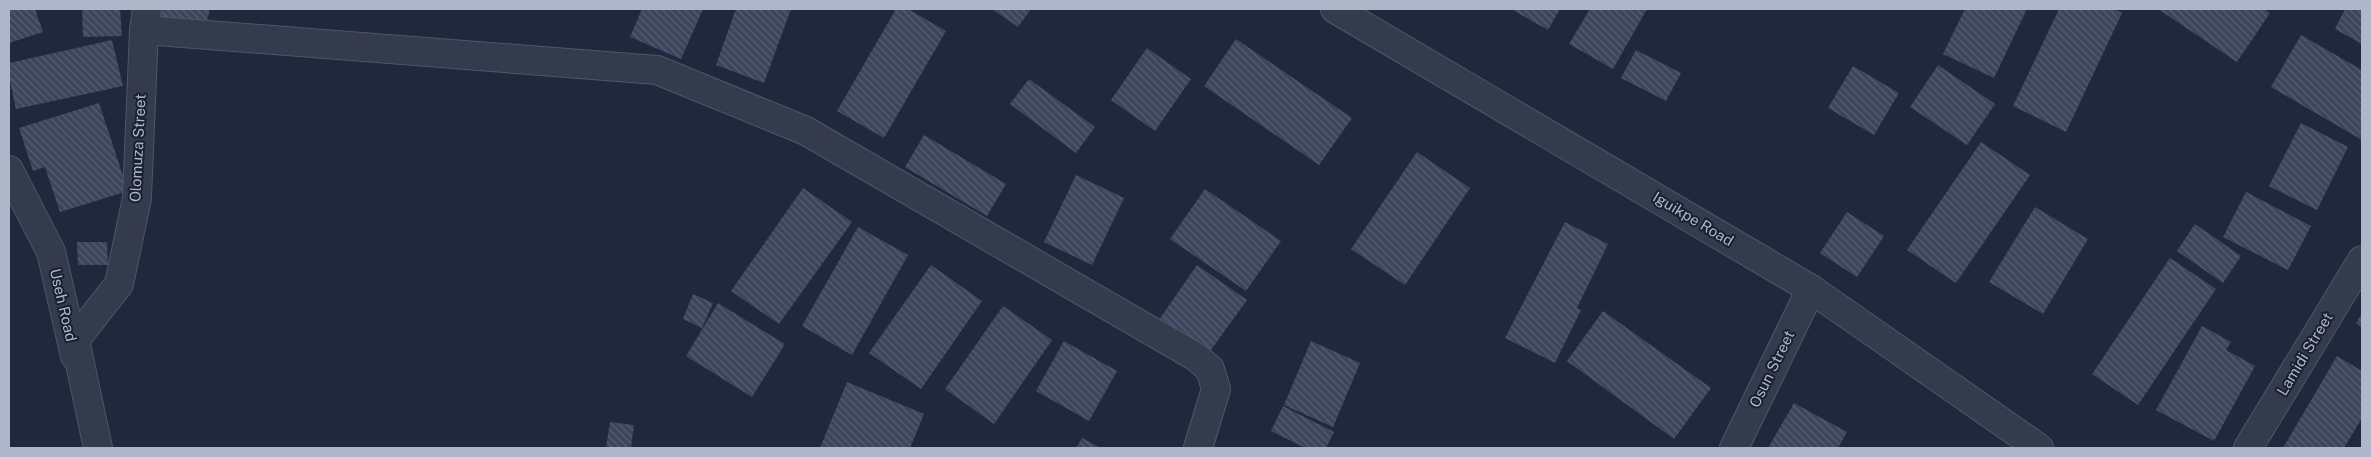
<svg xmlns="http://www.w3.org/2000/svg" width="2371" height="457" viewBox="0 0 2371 457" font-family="'Public Sans',sans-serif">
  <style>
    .building { fill: url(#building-back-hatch) }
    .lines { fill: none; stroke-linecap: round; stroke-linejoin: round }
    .street-casing { stroke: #4f5668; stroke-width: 30 }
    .street { stroke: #343b4d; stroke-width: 28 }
    .labels { text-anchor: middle; stroke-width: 4; stroke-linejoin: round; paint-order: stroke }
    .street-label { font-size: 15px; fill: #afb6c9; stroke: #192032 }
  </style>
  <defs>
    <pattern id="building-back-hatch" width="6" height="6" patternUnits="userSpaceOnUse" patternTransform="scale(1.25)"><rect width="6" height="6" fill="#3b465d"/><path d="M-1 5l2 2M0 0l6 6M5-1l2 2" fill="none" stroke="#555e73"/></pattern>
  </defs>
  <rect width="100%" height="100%" fill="#20283d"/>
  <g class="building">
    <path d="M14,9H35L43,32L9,43V11Z"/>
    <path d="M82,9H120L122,36L83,37Z"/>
    <path d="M158,9H210L205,28L156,17Z"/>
    <path d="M642,9H703L681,59L630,37Z"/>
    <path d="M736,9H791L764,83L716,65Z"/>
    <path d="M896,9H908L946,31L884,138L837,111Z"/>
    <path d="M992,9H1031L1018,27Z"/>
    <path d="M1511,9H1560L1548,30Z"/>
    <path d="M1590,9H1647L1613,69L1569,44Z"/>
    <path d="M1965,9H2027L1994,78L1943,54Z"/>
    <path d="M2059,9H2114L2122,13L2066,132L2013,106Z"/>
    <path d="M2158,9H2264L2270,13L2237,62Z"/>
    <path d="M2345,9H2362V44L2335,29Z"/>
    <path d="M2301,35L2362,70V140L2271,87Z"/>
    <path d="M1236,39L1352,118L1319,165L1204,86Z"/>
    <path d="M112,40L123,86L16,109L9,77V63Z"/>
    <path d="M1147,48L1191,79L1155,131L1111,100Z"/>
    <path d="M1636,50L1681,73L1666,101L1621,78Z"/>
    <path d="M1938,65L1995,104L1967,145L1910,107Z"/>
    <path d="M1853,66L1899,93L1874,135L1828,108Z"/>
    <path d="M1029,79L1095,127L1076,153L1010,104Z"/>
    <path d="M99,103L128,191L60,212L45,167L33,171L19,128Z"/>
    <path d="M2301,123L2348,147L2317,210L2269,186Z"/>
    <path d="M924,135L1006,184L987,216L905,167Z"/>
    <path d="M1981,142L2030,175L1956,283L1907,250Z"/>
    <path d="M1417,152L1470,188L1405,285L1351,249Z"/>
    <path d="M1076,175L1124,198L1092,265L1044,242Z"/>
    <path d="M803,188L852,222L779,324L731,291Z"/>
    <path d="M1205,189L1281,241L1246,291L1170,239Z"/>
    <path d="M2246,192L2311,226L2288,270L2223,237Z"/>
    <path d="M2035,207L2088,239L2043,314L1989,282Z"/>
    <path d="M1847,212L1884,236L1857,277L1820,253Z"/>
    <path d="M1565,222L1608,244L1577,308L1581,310L1555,363L1505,338Z"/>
    <path d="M2195,224L2241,256L2223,283L2177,251Z"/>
    <path d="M858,227L908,255L852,355L802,326Z"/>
    <path d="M77,242H107L108,265H78Z"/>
    <path d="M2170,258L2216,289L2138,405L2092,374Z"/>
    <path d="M931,265L982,301L921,389L869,353Z"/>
    <path d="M1197,265L1247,300L1203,361L1154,327Z"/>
    <path d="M693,294L713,303L702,328L683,319Z"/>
    <path d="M718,303L785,344L752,397L686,356Z"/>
    <path d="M1003,306L1052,340L994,424L945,389Z"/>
    <path d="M1603,311L1711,388L1674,439L1567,361Z"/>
    <path d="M2362,313V328L2356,323Z"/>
    <path d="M2202,326L2231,342L2226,350L2255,366L2214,441L2156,410Z"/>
    <path d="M1064,341L1117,371L1089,421L1036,391Z"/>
    <path d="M1311,341L1360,363L1333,427L1284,405Z"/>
    <path d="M2337,356L2362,371V418L2344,448H2283Z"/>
    <path d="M847,382L924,414L910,448H820Z"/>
    <path d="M1794,403L1847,432L1838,448H1768Z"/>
    <path d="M1283,406L1334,432L1326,448H1305L1271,431Z"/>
    <path d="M610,422L634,425L631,448H606Z"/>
    <path d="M1082,438L1101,448H1076Z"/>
  </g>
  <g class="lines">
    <g class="street-casing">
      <g id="street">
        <path d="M1335,9L1811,289L2039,448"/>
        <path d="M144,30L657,70L806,131L1196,357L1210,369L1216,389L1198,448"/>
        <path d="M9,170L51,252L75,356"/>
        <path d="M98,448L75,340L119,284L137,198L144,30L147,9"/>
        <path d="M1734,448L1811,289"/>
        <path d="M2248,448L2362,260"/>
      </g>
    </g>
    <use href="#street" class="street"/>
  </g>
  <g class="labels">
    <g class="street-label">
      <text transform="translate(138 148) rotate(-87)" y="5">Olomuza Street</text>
      <text transform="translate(1693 219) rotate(31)" y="5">Iguikpe Road</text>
      <text transform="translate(63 305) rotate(77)" y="5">Useh Road</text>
      <text transform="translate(2305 354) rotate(-59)" y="5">Lamidi Street</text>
      <text transform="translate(1772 369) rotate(-64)" y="5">Osun Street</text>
    </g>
  </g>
  <rect width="2371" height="457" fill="none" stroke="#afb6c9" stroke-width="20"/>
</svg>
